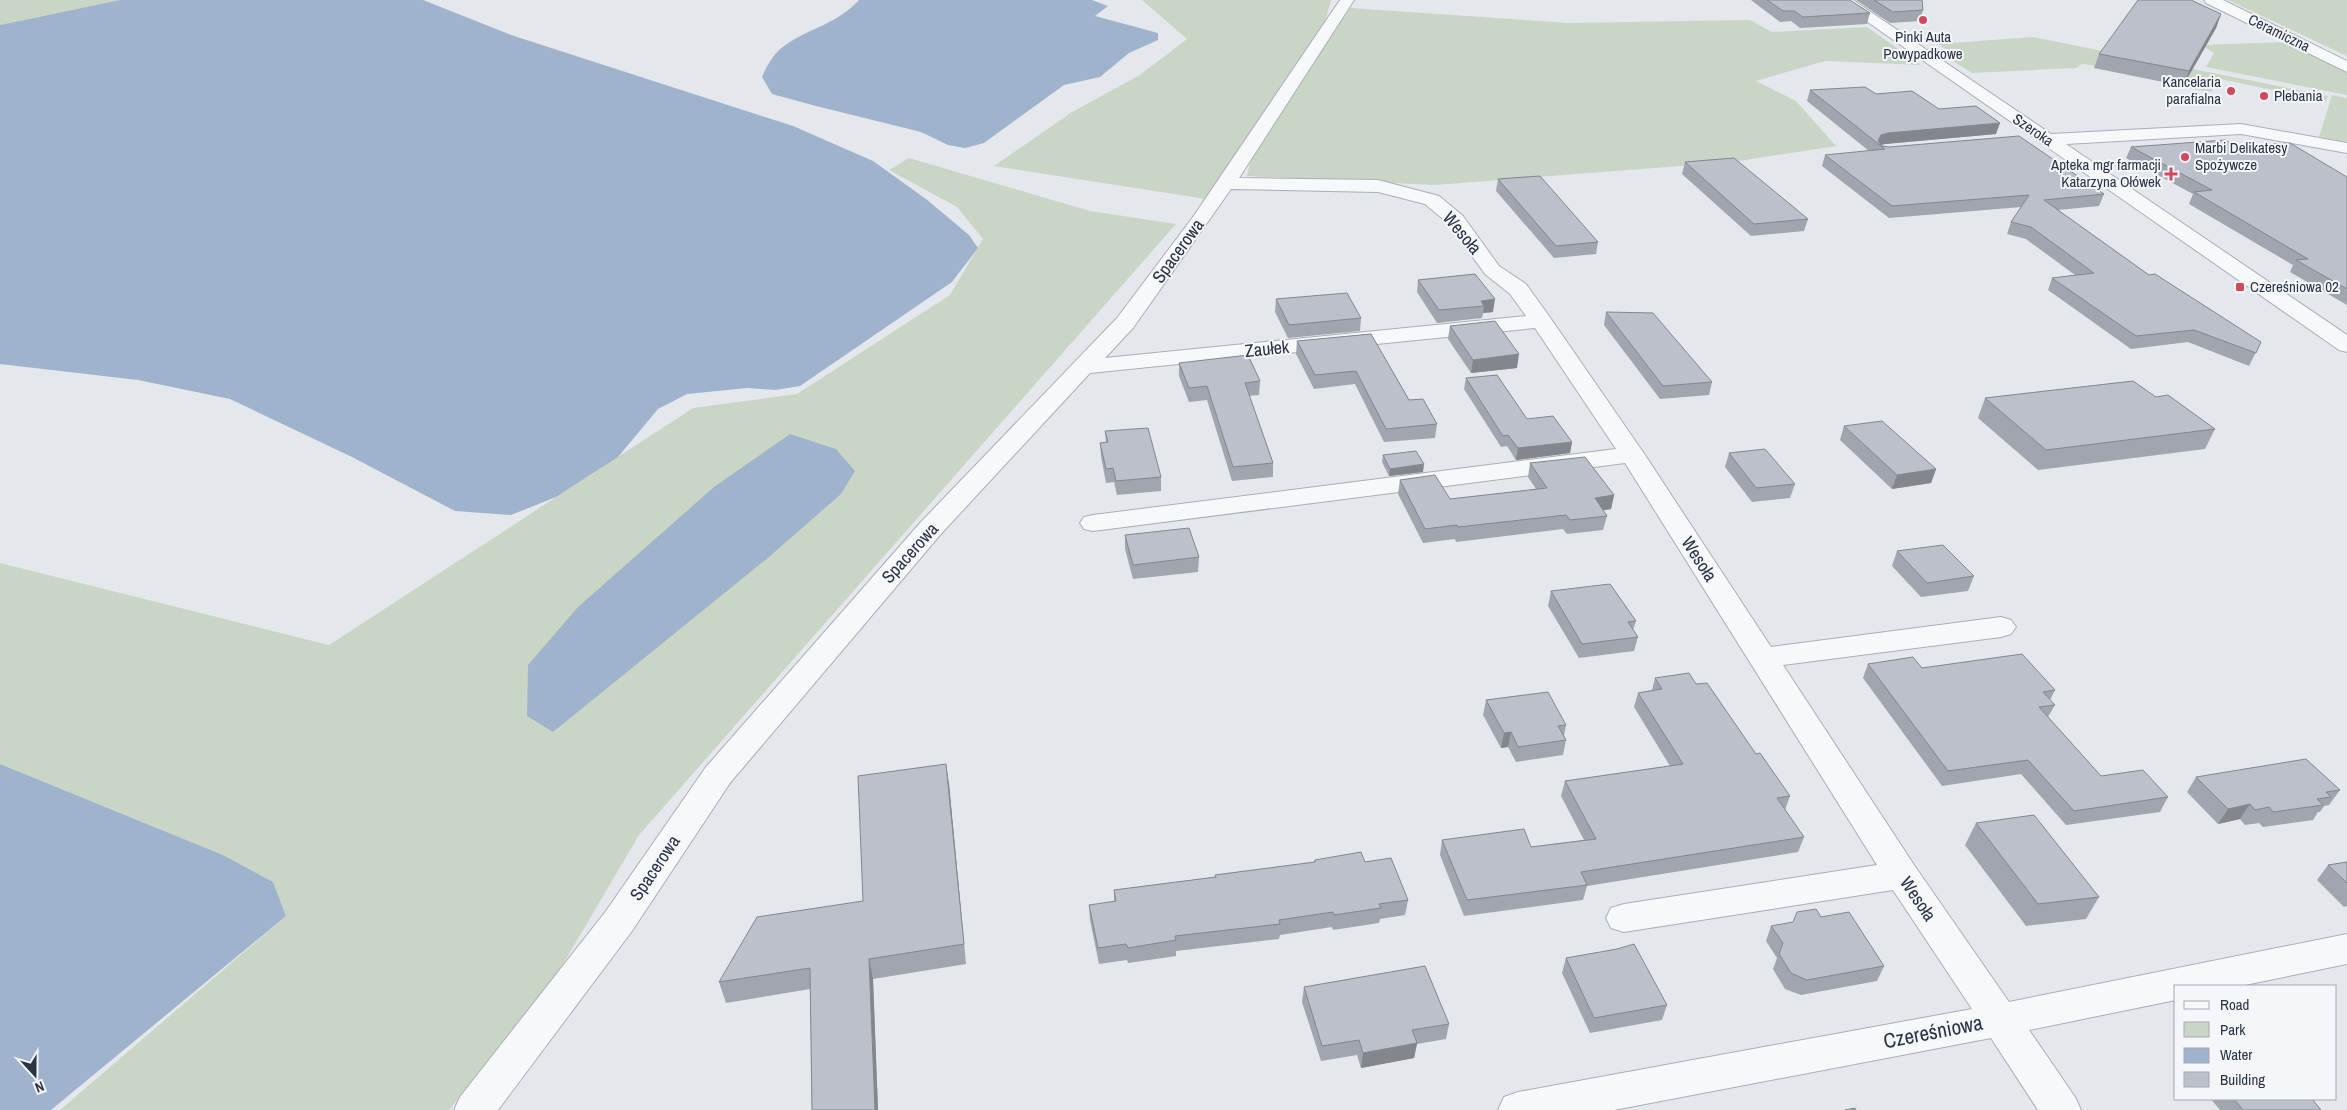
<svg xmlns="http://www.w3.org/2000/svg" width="2347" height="1110" viewBox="0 0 2347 1110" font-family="'Archivo Narrow',sans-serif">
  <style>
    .green { fill: #c9d6c5 }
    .water { fill: #9fb4cc }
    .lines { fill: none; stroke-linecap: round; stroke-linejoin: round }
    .minor-casing { stroke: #a9aeb7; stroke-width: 2 }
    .minor { fill: #f7f8fa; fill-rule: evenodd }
    .wall { fill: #a1a5ae }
    .shaded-wall { fill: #83868d }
    .building { fill: #bbc0ca; stroke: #83868d }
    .poi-dot { fill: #d1495b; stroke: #f4f6f9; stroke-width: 2 }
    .labels { text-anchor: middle; stroke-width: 4; stroke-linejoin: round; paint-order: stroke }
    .far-street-label { font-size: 15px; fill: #2b3445; stroke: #f4f6f9 }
    .far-poi-label { font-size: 15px; fill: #2b3445; stroke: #f4f6f9; text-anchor: start }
    .street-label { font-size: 18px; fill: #2b3445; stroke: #f4f6f9 }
    .near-street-label { font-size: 21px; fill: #2b3445; stroke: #f4f6f9 }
  </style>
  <rect width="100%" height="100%" fill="#e4e7ec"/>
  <g class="green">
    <path d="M0,0H120L0,25Z"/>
    <path d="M1142,0H1331L1323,28L1206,199L994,166L1072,112L1140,75L1187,39Z"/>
    <path d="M2228,0H2347V56Z"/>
    <path d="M1350,8L1568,23L1750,20L1772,32L1867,27L1921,65L1825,61L1756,81L1796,101L1836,146L1732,162L1435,185L1247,176L1251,158Z"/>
    <path d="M2033,37L2328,96L2326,101L2220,79L2211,92L2187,88L2147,66L2107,67L2082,64L2076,68L1972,73L1942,54L1950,52L1938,44Z"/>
    <path d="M2287,42L2347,71V95L2206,67L2214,53L2201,45Z"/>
    <path d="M2332,95L2347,98V142L2319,137Z"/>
    <path d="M909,158L1090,211L1176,224L639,835L556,976L449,1110H60L286,916L273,882L223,855L0,764V563L329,645L693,408L797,394L950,295L983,239L957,207L889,170Z"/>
  </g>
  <g class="water">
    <path d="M120,0H423L511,35L793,126L873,161L926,199L969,235L978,248L952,282L800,386L775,390L747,388L687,394L658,409L618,457L556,497L511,515L455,511L352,457L230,399L138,380L0,364V25Z"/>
    <path d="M859,0H1092L1108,6L1095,16L1158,33V40L1129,53L1100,77L1064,85L984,143L965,148L948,145L921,132L816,106L772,94L762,77C767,65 775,51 787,44C812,27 837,24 859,0Z"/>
    <path d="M790,434L836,449L855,471L841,494L769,557L553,732L527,716L528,665L578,607L714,487Z"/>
    <path d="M0,764L223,855L273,882L286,916L51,1110H0Z"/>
  </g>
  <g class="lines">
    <g class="minor-casing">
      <g id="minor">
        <path d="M1340,0H1354L1239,178L1378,180L1439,196L1463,216L1499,266L1526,284L1549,316L1645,455L1771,647L2001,617L2011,620L2016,627L2011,634L2001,637L1783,665L1914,865L2009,1002L2347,934V964L2240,986H2176V1000L2029,1030L2075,1097L2081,1110H2038L1991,1038L1614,1110H1498L1504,1097L1518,1092L1972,1009L1893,890L1624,932L1611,928L1606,918L1611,908L1624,904L1877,865L1625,463L1093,531L1084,529L1080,523L1084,517L1093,515L1616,449L1535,328L1090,373L940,535L730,783L632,931L498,1110H454L460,1097L606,911L706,767L920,523L1117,318L1193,217ZM1231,189L1378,192L1425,204L1449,224L1485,274L1510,294L1526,316L1105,358L1133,328Z"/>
        <path d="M1836,0H1853L2051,134L2241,124L2347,143V153L2241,134L2066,144L2347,335V352L2339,350Z"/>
        <path d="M2204,0H2223L2347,61V72L2206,3Z"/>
      </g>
    </g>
    <use href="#minor" class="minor"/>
  </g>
  <g class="wall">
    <path d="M1751,0H1850L1870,13L1867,24L1800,28L1791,21L1780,22Z"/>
    <path d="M1856,0H1922L1923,10L1920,21L1890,23Z"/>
    <path d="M2221,14L2216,28L2183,86L2094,68L2099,54Z"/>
    <path d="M1810,90L1876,94L1939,109L1996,134L1885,144L1881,145L1882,146L2104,194L2099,206L2058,210L2149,275L2261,342L2249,366L2188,342L2131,349L2048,290L2052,278L2075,275L2026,239L2007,234L2011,222L2021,207L1889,218L1822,166L1825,155L1869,151L1807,101Z"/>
    <path d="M2236,146L2347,177V305L2290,272L2293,265L2189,204L2193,194L2126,158L2131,147Z"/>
    <path d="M1685,162L1808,219L1804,231L1751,236L1682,174Z"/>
    <path d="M1498,179L1598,242L1596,254L1554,258L1496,191Z"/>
    <path d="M1475,274L1493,312L1483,313L1482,318L1437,323L1417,292L1418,280Z"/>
    <path d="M1276,299L1361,318L1360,331L1288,338L1275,312Z"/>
    <path d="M1606,312L1712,382L1709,395L1660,399L1604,325Z"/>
    <path d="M1450,326L1517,368L1471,373L1448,339Z"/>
    <path d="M1371,334L1409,400L1437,424L1435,438L1384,442L1355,384L1314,389L1296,354L1297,341Z"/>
    <path d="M1179,363L1260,381L1259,395L1249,396L1273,463V477L1232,481L1207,400L1189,402L1179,376Z"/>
    <path d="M1466,378L1527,419L1572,442L1570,453L1516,460L1507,446L1501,447L1464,389Z"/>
    <path d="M2156,397L2215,429L2205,449L2038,470L1978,418L1985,398Z"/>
    <path d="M1844,426L1936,469L1931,483L1892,489L1840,440Z"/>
    <path d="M1105,431L1161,477V491L1117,495L1114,482L1106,483L1101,456L1100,443L1106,442Z"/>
    <path d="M1729,453L1795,484L1790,498L1752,502L1725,467Z"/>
    <path d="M1383,455L1423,472L1389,476L1382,462Z"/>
    <path d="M1530,463L1614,495L1611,509L1603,510L1607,516L1603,530L1567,534L1563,529L1456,542L1455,539L1423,543L1398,494L1400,480L1450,499L1536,489L1528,477Z"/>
    <path d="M1125,535L1199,557L1198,572L1133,579L1125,549Z"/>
    <path d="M1897,551L1974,576L1968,591L1921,597L1892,566Z"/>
    <path d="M1551,591L1636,621L1633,630L1638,637L1634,651L1579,658L1548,606Z"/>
    <path d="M1868,664L1922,668L2055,690L2050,700L2055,705L2048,717L2101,776L2168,797L2160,812L2066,825L2021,774L1942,786L1863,678Z"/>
    <path d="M1655,678L1696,684L1756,754L1790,796L1785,810L1804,837L1798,852L1587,886L1583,900L1464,916L1440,855L1442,840L1531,847L1584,840L1561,796L1565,781L1670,766L1634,707L1638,693L1652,690Z"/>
    <path d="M1486,700L1566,725L1564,736L1566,740L1563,755L1516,762L1508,747L1501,748L1483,715Z"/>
    <path d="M2196,777L2340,790L2329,805L2324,806L2320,812H2318L2313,820L2263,827L2259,823L2245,825L2240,819L2218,824L2187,792Z"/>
    <path d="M949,784L966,964L873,979L878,1110H812L810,989L726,1003L719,982L863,901Z"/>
    <path d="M1976,823L2099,897L2086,919L2026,926L1965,845Z"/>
    <path d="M1315,860L1365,862L1408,900L1405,915L1380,919L1379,923L1333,930L1332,927L1280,935L1279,939L1176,951V956L1128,963L1127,960L1099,964L1090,920L1089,905L1114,902V890L1215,877V875L1314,862Z"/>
    <path d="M2347,862V906L2344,907L2317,880L2328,865Z"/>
    <path d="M1821,917L1884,966L1877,981L1801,995L1785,989L1773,969L1777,958L1766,941L1771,926Z"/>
    <path d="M1566,958L1667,1005L1662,1020L1590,1033L1562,973Z"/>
    <path d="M1304,987L1449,1024L1446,1039L1417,1044L1414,1058L1361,1068L1357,1055L1321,1061L1302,1002Z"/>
    <path d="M2211,1099H2312L2321,1110H2220Z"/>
  </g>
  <g class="shaded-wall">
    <path d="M2221,14L2216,28L2183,86L2189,71Z"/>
    <path d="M2000,123L1996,134L1885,144L1880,145L1878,141L1881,135L1888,133Z"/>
    <path d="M1495,299L1493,312L1483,313L1484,306L1481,301Z"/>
    <path d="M1519,354L1517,368L1471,373L1473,360Z"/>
    <path d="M1572,442L1570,453L1516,460L1518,448Z"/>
    <path d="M1424,464L1423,472L1389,476L1390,469Z"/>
    <path d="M1936,469L1931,483L1892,489L1897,475Z"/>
    <path d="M1614,495L1611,509L1592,512L1595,498Z"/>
    <path d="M1511,732L1508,747L1501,748L1504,733Z"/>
    <path d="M946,764L949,784L966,964Z"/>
    <path d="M2250,804L2240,819L2218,824L2228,809Z"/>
    <path d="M869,959L873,979L878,1110H875Z"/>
    <path d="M1417,1043L1414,1058L1361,1068L1363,1053Z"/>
  </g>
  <g class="building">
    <path d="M1767,0H1850L1870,13L1803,17L1794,11H1783Z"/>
    <path d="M1874,0H1922L1923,10L1893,12Z"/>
    <path d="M2138,0H2191L2221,14L2189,71L2099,54Z"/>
    <path d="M1865,87L1876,94L1912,91L1939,109L1976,106L2000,123L1888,133L1881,135L1878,141L1882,146L1889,147L2019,136L2104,194L2044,200L2149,275L2155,274L2261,342L2256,353L2194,330L2136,336L2052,278L2094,273L2031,227L2011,222L2029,195L1892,206L1825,155L1885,149L1810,90Z"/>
    <path d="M2225,140L2236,146L2290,143L2347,177V289L2296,260L2308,259L2194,192L2212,190L2131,147Z"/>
    <path d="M1734,158L1808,219L1754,224L1685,162Z"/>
    <path d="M1540,176L1598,242L1556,246L1498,179Z"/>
    <path d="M1475,274L1495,299L1481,301L1484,306L1439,310L1418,280Z"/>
    <path d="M1347,293L1361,318L1289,325L1276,299Z"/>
    <path d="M1606,312L1653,313L1712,382L1663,386Z"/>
    <path d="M1495,321L1519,354L1473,360L1450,326Z"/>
    <path d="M1371,334L1409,400L1423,399L1437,424L1386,429L1356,371L1315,375L1297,341Z"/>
    <path d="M1248,355L1260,381L1245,383L1273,463L1233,467L1207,386L1189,388L1179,363Z"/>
    <path d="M1497,375L1527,419L1553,416L1572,442L1518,448L1508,435L1503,436L1466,378Z"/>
    <path d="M2133,381L2156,397L2168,395L2215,429L2046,450L1985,398Z"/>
    <path d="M1882,421L1936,469L1897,475L1844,426Z"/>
    <path d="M1148,428L1161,477L1116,481L1113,468L1106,469L1100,443L1108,442L1105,431Z"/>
    <path d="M1765,449L1795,484L1756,488L1729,453Z"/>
    <path d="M1416,451L1424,464L1390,469L1383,455Z"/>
    <path d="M1585,457L1614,495L1595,498L1607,516L1570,520L1566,515L1458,527L1457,525L1425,529L1400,480L1435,475L1450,499L1547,488L1530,463Z"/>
    <path d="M1189,528L1199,557L1133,565L1125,535Z"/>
    <path d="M1943,545L1974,576L1927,583L1897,551Z"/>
    <path d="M1610,584L1636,621L1628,622L1638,637L1582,644L1551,591Z"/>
    <path d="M2022,654L2055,690L2043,692L2055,705L2039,707L2101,776L2143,770L2168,797L2074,811L2028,760L1948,771L1868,664L1913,657L1922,668Z"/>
    <path d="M1689,673L1696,684L1707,683L1756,754L1760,753L1790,796L1777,798L1804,837L1581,872L1587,885L1467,900L1442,840L1524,829L1531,847L1596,839L1565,781L1683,764L1638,693L1662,689L1655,678Z"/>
    <path d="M1548,692L1566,725L1558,726L1566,740L1518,747L1511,732L1504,733L1486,700Z"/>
    <path d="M2306,759L2340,790L2326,792L2331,797L2317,799L2323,805L2273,812L2269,807L2255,810L2250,804L2228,809L2196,777Z"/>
    <path d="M946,764L964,944L869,959L875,1110H812L810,968L719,982L757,917L863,901L858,776Z"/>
    <path d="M2034,815L2099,897L2038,904L1976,823Z"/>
    <path d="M1361,852L1365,862L1391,858L1408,900L1379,904L1381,908L1334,915L1333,912L1279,920L1280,924L1175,936L1176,940L1128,948L1126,944L1098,948L1089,905L1116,901L1114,890L1216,877L1215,875L1315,862V860Z"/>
    <path d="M2347,862V883L2328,865Z"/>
    <path d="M1816,909L1821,917L1849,912L1884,966L1807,980L1791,973L1779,954L1783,943L1771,926L1793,922L1797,912Z"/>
    <path d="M1634,944L1667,1005L1594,1018L1566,958L1617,949Z"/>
    <path d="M1425,966L1449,1024L1412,1030L1417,1043L1363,1053L1359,1040L1322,1046L1304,987Z"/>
    <path d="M2234,1099H2312L2321,1110H2243Z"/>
    <path d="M1855,1108L1856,1110H1845Z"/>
  </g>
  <g class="poi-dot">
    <circle cx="1923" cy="20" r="5"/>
    <circle cx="2231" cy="91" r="5"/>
    <circle cx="2264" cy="96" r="5"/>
    <circle cx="2185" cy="157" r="5"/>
    <path d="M2168.5 166.5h5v5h5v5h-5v5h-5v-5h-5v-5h5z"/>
    <rect x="2235" y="282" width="10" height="10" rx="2.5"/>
  </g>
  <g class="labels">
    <g class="far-street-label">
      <text transform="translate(2279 33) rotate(26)" y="5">Ceramiczna</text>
      <text transform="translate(2033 130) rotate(34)" y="5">Szeroka</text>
    </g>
    <g class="far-poi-label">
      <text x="1923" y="42" text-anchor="middle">Pinki Auta<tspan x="1923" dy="17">Powypadkowe</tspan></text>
      <text x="2221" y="87" text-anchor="end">Kancelaria<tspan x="2221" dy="17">parafialna</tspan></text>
      <text x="2274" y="101">Plebania</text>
      <text x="2195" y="153">Marbi Delikatesy<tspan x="2195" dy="17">Spożywcze</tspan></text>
      <text x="2161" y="170" text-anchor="end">Apteka mgr farmacji<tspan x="2161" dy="17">Katarzyna Ołówek</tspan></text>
      <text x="2250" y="292">Czereśniowa 02</text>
    </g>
    <g class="street-label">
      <text transform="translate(1462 233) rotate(50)" y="6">Wesoła</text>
      <text transform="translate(1178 251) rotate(-54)" y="6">Spacerowa</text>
      <text transform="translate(1267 349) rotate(-6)" y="6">Zaułek</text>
      <text transform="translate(910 553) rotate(-48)" y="6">Spacerowa</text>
      <text transform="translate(1699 559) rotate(57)" y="6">Wesoła</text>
      <text transform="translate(655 868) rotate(-56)" y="6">Spacerowa</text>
      <text transform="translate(1918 899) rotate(56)" y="6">Wesoła</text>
    </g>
    <g class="near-street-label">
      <text transform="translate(1933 1032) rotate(-11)" y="7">Czereśniowa</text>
    </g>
  </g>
  <rect x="2174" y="985" width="162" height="115" fill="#f4f6f9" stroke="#a4a8b1"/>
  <rect x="2184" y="1001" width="25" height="8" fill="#f7f8fa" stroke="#a4a8b1"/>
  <text x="2220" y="1010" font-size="15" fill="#2b3445">Road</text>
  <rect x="2184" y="1022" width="25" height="15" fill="#c9d6c5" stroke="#a4a8b1"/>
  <text x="2220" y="1035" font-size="15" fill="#2b3445">Park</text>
  <rect x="2184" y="1048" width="25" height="15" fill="#9fb4cc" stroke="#a4a8b1"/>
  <text x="2220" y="1060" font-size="15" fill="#2b3445">Water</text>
  <rect x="2184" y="1072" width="25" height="15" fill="#bbc0ca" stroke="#a4a8b1"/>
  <text x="2220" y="1085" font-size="15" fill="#2b3445">Building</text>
  <g transform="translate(35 1075) rotate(159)" stroke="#f4f6f9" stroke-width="4" paint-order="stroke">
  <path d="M0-4L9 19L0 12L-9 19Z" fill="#2b3445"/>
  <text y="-8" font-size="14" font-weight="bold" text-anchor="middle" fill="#2b3445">N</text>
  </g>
</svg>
